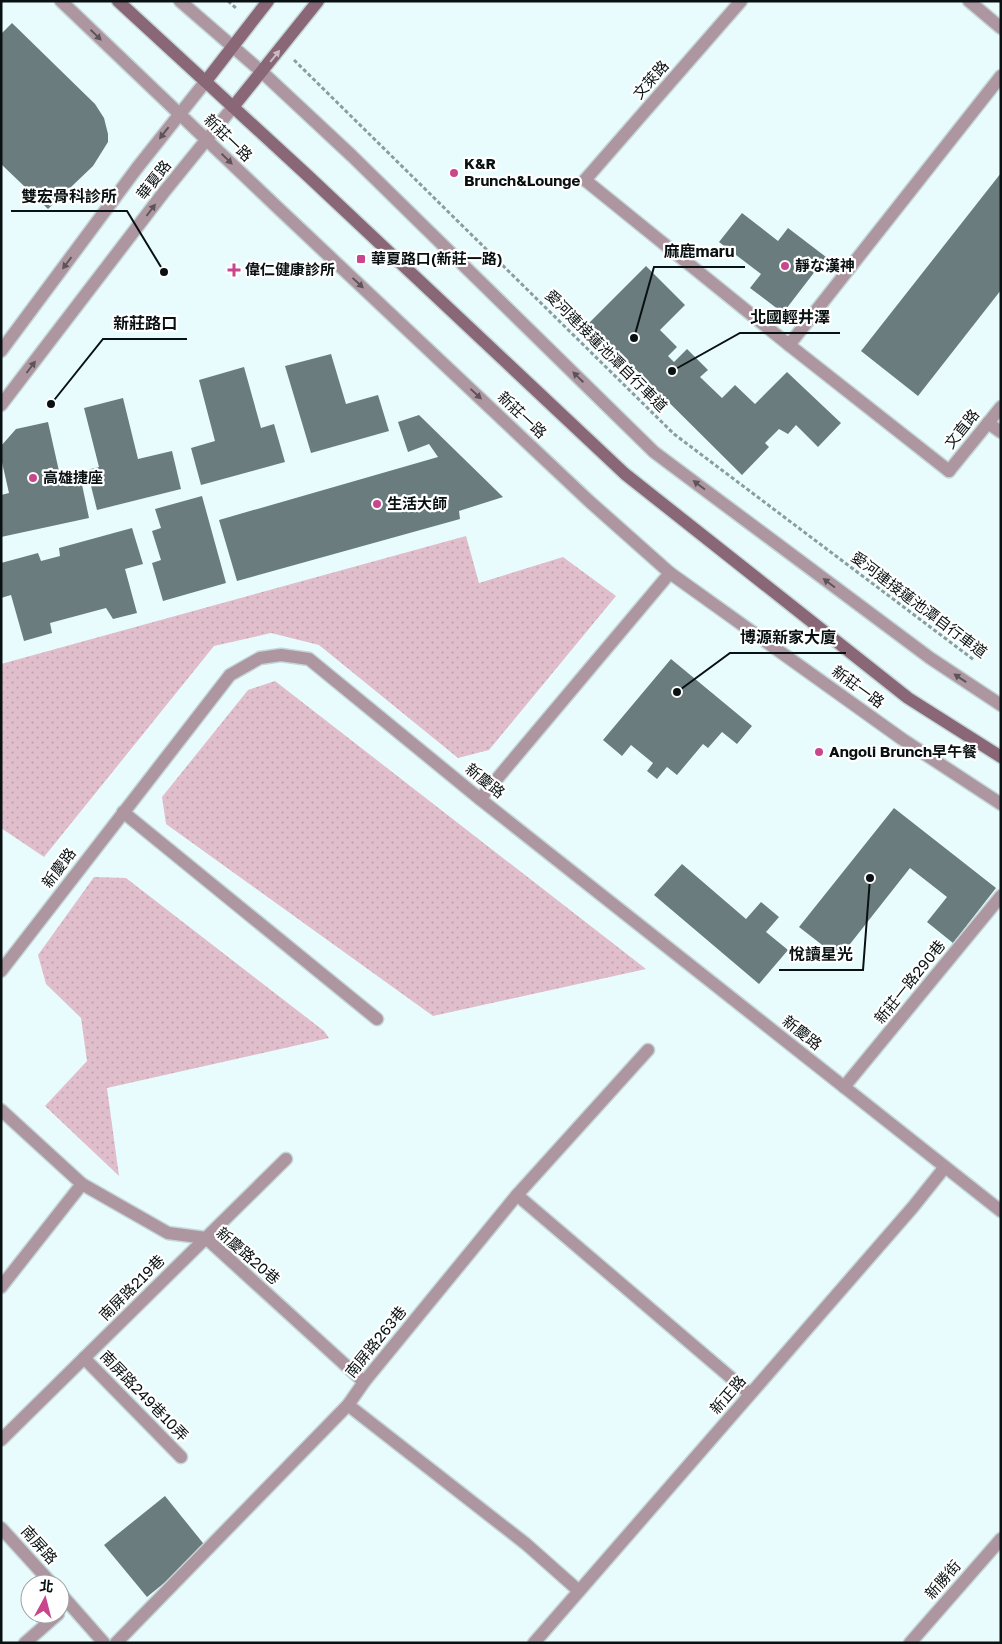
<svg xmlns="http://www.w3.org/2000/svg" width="1002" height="1644" viewBox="0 0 1002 1644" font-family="'Golos Text','Noto Sans TC','Noto Sans JP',sans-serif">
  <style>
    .grass { fill: url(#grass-dots) }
    .building { fill: #6a7c7e }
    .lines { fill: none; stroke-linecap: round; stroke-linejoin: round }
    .lane-casing { stroke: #c4d6d8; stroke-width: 15 }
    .street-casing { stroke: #c4d6d8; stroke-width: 15 }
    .secondary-casing { stroke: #c4d6d8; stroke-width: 15 }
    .path { stroke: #8d9c9d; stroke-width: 3; stroke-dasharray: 4 2.5; stroke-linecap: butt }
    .lane { stroke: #ae96a0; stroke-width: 12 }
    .street { stroke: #ae96a0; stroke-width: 12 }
    .secondary { stroke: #8a6776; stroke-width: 12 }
    .oneway { fill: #5c5459 }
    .oneway2 { fill: #cabbc1 }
    .poi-dot { fill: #c9468c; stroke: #fff; stroke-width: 2 }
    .labels { text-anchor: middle; stroke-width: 4.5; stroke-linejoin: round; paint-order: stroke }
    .street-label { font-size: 15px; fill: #0a1112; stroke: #fff }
    .poi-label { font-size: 15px; font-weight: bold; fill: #0a1112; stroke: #fff; text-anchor: start }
    .leader { fill: none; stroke: #0a1112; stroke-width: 2 }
    .callout-dot { fill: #0a1112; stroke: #fff; stroke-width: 2 }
    .callout-label { font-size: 16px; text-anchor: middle; font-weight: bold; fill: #0a1112; stroke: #fff; stroke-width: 4.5; stroke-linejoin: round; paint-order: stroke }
  </style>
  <defs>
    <pattern id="grass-dots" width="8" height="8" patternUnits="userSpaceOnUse" patternTransform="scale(1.25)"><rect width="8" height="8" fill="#e1becc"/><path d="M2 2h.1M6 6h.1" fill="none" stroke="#c0a2ae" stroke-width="1.8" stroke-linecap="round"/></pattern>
  </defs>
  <rect width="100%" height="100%" fill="#e8fcfe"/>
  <g class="grass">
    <path d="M466,536L479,583L563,557L616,596L489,750L458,758L319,645L271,633L214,646L44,857L1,828V664Z"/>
    <path d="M275,681L646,969L433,1016L166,824L162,797L248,690Z"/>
    <path d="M94,877L126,878L324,1031L329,1038L107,1088L119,1176L45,1106L87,1061L81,1018L46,984L38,955Z"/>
  </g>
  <g class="building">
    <path d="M12,23L95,104L104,118L108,134V142L93,166L48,209L1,164V34Z"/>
    <path d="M1001,173V290L918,396L861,351Z"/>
    <path d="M742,213L778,241L788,228L826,257L783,313L750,288L761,274L719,242Z"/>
    <path d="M646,266L685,305L660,330L677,347L668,356L674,362L687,349L708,370L700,377L722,398L735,385L755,404L787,372L841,423L818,447L796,425L788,434L779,429L765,443L769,447L742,475L589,323Z"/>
    <path d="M331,354L346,404L378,395L389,431L311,453L285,366Z"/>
    <path d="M244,367L261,428L274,424L285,462L201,485L191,448L215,441L199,380Z"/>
    <path d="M123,398L138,459L172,451L181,489L97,510L87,470L99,467L84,408Z"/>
    <path d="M419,415L503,497L459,511L460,519L237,581L219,520L438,457L429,444L408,452L398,422Z"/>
    <path d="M48,422L61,480L80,475L89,518L1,537V495L9,493L1,458V446L16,429Z"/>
    <path d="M202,496L226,583L163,601L152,563L161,560L152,531L161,528L155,509Z"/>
    <path d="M132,528L143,564L125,569L137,613L113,619L106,608L50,623L52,633L24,641L11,595L1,598V563L38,553L41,561L60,556L59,548Z"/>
    <path d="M671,659L752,726L737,744L722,732L708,748L703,744L677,775L667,767L657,779L647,771L653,763L631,745L622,756L603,740Z"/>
    <path d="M894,808L996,888L953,943L927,922L947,897L910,868L839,958L799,927Z"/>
    <path d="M682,864L746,919L761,902L779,917L766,932L788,950L759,984L654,895Z"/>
    <path d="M165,1496L207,1548L147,1597L104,1545Z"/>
  </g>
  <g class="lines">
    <g class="lane-casing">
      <g id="lane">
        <path d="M585,180L789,345L949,471"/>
        <path d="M789,345L1001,76"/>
        <path d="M480,799L670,573"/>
        <path d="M844,1087L1001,896"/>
        <path d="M1,1110L82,1184L168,1233L206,1238L364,1382"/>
        <path d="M1,1287L82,1184"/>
        <path d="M84,1358L181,1457"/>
        <path d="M1,1440L286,1159"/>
        <path d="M25,1643L58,1614"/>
        <path d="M116,1643L348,1405L364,1382L517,1195L648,1050"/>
      </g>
    </g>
    <g class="street-casing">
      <g id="street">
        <path d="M61,1L277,207L589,501L670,573L902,739L1001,804"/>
        <path d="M180,1L262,72L352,156L654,452L930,658L1001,705"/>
        <path d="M969,1L1001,28"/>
        <path d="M585,180L741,1"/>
        <path d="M1,351L137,168L206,81"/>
        <path d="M1,405L164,192L233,107"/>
        <path d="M988,423L1001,432"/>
        <path d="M949,471L1001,407"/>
        <path d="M123,812L377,1019"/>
        <path d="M1,971L230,675L260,658L281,655L309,659L480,799L1001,1211"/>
        <path d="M517,1195L750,1394"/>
        <path d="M348,1405L526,1544L579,1591"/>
        <path d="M1,1528L52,1584"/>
        <path d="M60,1593L104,1643"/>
        <path d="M534,1643L913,1207L945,1167"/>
        <path d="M910,1643L1001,1539"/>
      </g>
    </g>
    <g class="secondary-casing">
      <g id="secondary">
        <path d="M118,1L307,175L625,474L908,698L1001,757"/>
        <path d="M206,81L268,1"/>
        <path d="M233,107L318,1"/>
      </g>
    </g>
    <g class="path">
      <path d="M228,1L237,9"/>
      <path d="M294,60L674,434L974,660"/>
    </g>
    <use href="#lane" class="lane"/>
    <use href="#street" class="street"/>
    <use href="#secondary" class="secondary"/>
  </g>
  <defs><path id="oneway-solid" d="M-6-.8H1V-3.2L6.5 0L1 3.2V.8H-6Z" transform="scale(1.25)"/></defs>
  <g class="oneway">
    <use href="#oneway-solid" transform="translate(96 35) rotate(44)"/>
    <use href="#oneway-solid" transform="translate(164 133) rotate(128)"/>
    <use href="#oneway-solid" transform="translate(227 159) rotate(44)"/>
    <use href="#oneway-solid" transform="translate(151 210) rotate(-53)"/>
    <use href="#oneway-solid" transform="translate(67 263) rotate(127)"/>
    <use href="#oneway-solid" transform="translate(358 283) rotate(43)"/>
    <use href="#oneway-solid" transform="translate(31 367) rotate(-53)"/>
    <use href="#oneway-solid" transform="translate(578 377) rotate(-136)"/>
    <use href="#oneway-solid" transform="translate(476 394) rotate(43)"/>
    <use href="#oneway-solid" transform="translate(699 485) rotate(-143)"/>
    <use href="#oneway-solid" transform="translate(829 583) rotate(-143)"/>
    <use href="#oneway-solid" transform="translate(960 678) rotate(-146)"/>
  </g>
  <use class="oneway2" href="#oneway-solid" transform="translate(275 56) rotate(-51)"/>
  <g class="poi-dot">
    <circle cx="454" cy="173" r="5"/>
    <rect x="356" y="254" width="10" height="10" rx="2.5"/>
    <circle cx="785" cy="266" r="5"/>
    <path d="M231.5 262.5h5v5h5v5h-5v5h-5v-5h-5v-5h5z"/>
    <circle cx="33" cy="478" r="5"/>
    <circle cx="377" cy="504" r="5"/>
    <circle cx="819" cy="752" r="5"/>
  </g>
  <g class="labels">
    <g class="street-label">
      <text transform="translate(651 80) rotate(-49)" y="5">文萊路</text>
      <text transform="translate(228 138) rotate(44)" y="5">新莊一路</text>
      <text transform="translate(154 180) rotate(-52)" y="5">華夏路</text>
      <text transform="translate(606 351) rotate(45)" y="5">愛河連接蓮池潭自行車道</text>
      <text transform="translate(522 415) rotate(43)" y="5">新莊一路</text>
      <text transform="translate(962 429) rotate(-51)" y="5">文直路</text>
      <text transform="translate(919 605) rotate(37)" y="5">愛河連接蓮池潭自行車道</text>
      <text transform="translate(858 687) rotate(36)" y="5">新莊一路</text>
      <text transform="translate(485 781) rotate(39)" y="5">新慶路</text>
      <text transform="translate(59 868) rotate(-53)" y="5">新慶路</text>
      <text transform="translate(910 982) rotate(-51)" y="5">新莊一路290巷</text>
      <text transform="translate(802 1033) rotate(38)" y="5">新慶路</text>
      <text transform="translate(248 1256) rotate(41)" y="5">新慶路20巷</text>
      <text transform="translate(132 1288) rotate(-45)" y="5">南屏路219巷</text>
      <text transform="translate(376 1342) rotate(-51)" y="5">南屏路263巷</text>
      <text transform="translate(728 1395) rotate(-49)" y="5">新正路</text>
      <text transform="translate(144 1396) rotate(46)" y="5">南屏路249巷10弄</text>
      <text transform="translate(39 1545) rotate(48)" y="5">南屏路</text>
      <text transform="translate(943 1580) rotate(-49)" y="5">新勝街</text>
    </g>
    <g class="poi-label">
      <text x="464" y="169">K&amp;R<tspan x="464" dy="17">Brunch&amp;Lounge</tspan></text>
      <text x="371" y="264">華夏路口(新莊一路)</text>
      <text x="795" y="271">靜な漢神</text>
      <text x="245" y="275">偉仁健康診所</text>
      <text x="43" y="483">高雄捷座</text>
      <text x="387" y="509">生活大師</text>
      <text x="829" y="757">Angoli Brunch早午餐</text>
    </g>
  </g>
  <path class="leader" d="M164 272L127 211H11M634 338L654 267H745M672 371L740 333H840M51 404L103 339H187M677 692L730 653H846M870 878L863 970H779"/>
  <g class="callout-dot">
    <circle cx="164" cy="272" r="5"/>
    <circle cx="634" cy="338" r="5"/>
    <circle cx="672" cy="371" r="5"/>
    <circle cx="51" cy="404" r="5"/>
    <circle cx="677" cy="692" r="5"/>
    <circle cx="870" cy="878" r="5"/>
  </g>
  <g class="callout-label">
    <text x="69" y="202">雙宏骨科診所</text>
    <text x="699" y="257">麻鹿maru</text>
    <text x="790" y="323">北國輕井澤</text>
    <text x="145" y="329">新莊路口</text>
    <text x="788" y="643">博源新家大廈</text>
    <text x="821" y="960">悅讀星光</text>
  </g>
  <rect width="1002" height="1644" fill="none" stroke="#0a1112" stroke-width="5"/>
  <g transform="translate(45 1599) rotate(7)"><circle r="24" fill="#ffffff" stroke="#9da0a0"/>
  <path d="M0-4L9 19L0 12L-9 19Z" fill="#c9468c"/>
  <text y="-8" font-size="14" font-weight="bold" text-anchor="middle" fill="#0a1112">北</text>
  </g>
</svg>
